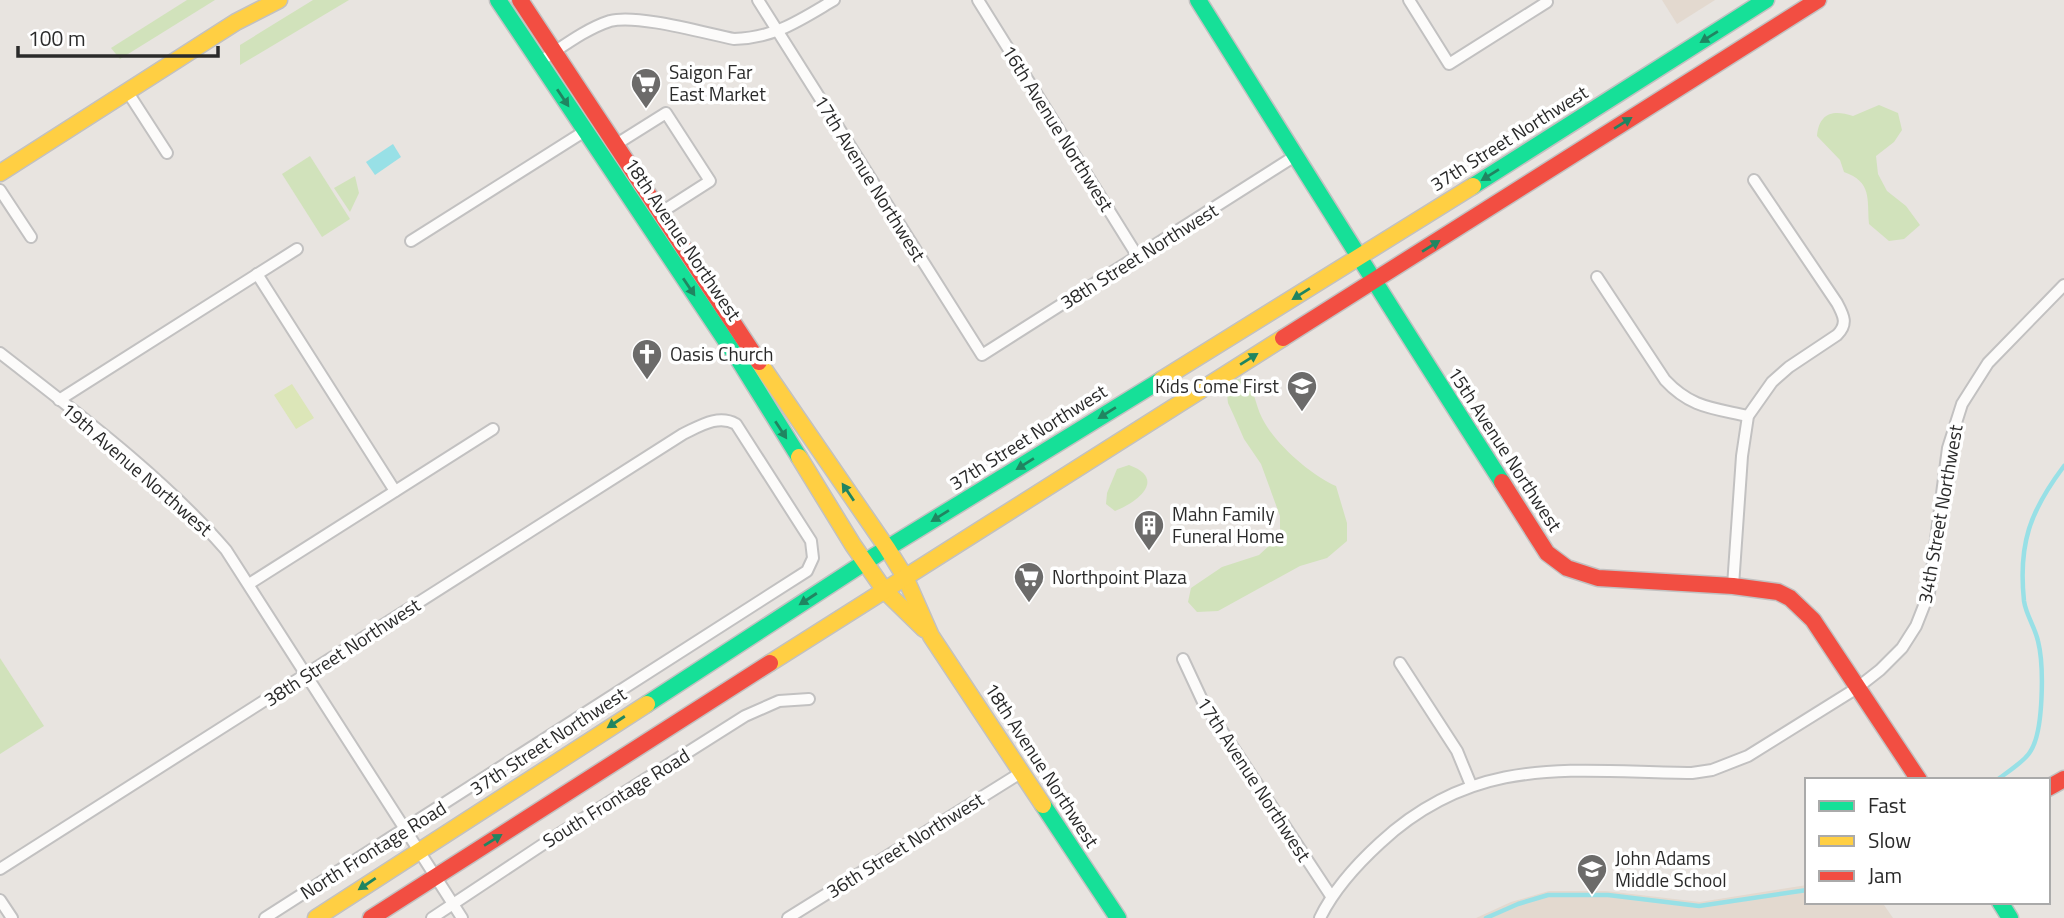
<svg xmlns="http://www.w3.org/2000/svg" width="2064" height="918" viewBox="0 0 2064 918" font-family="'Titillium Web',sans-serif">
  <style>
    .education { fill: #e3d9cf }
    .green { fill: #d1e2bb }
    .pitch { fill: #dce6b8 }
    .water { fill: #98e0e6 }
    .lines { fill: none; stroke-linecap: round; stroke-linejoin: round }
    .stream { stroke: #98e0e6; stroke-width: 4.5 }
    .street-casing { stroke: #c2c1c1; stroke-width: 14 }
    .fast-casing { stroke: #c2c1c1; stroke-width: 19 }
    .slow-casing { stroke: #c2c1c1; stroke-width: 19 }
    .jam-casing { stroke: #c2c1c1; stroke-width: 19 }
    .street { stroke: #fcfbfa; stroke-width: 10 }
    .fast { stroke: #16e098; stroke-width: 16 }
    .slow { stroke: #ffcf43; stroke-width: 16 }
    .jam { stroke: #f24e42; stroke-width: 16 }
    .oneway { fill: #208561 }
    .labels { text-anchor: middle; stroke-width: 7; stroke-linejoin: round; paint-order: stroke }
    .poi-label { font-size: 19px; fill: #2a2a2a; stroke: #fff; text-anchor: start }
    .street-label { font-size: 19px; fill: #2a2a2a; stroke: #fff }
  </style>
  <rect width="100%" height="100%" fill="#e8e4e0"/>
  <g class="education">
    <path d="M1662,0H1715L1677,24Z"/>
    <path d="M1807,885V902H1882L1893,918H1476L1511,902L1549,891H1606L1700,902Z"/>
  </g>
  <g class="green">
    <path d="M187,0H215L120,59L111,48Z"/>
    <path d="M313,0H349L240,65V45Z"/>
    <path d="M1879,105L1898,113L1902,130L1894,142L1876,156L1878,174L1887,191L1906,206L1920,225L1904,239L1889,241L1869,224C1867,198 1872,182 1844,172L1840,160L1817,136C1819,113 1833,109 1853,116Z"/>
    <path d="M310,156L350,219L322,237L282,174Z"/>
    <path d="M355,176L359,193L350,212L334,188Z"/>
    <path d="M1244,378C1255,390 1255,404 1262,418C1275,444 1311,475 1336,486L1347,523V541L1327,558L1300,566L1218,611L1197,612L1188,602L1191,588L1222,567L1259,555L1271,544L1280,531V516L1261,464L1244,439L1234,416L1228,403L1226,385L1232,380Z"/>
    <path d="M1129,465C1167,479 1138,502 1115,511L1106,504L1107,493L1117,469Z"/>
    <path d="M0,658L44,726L0,754Z"/>
  </g>
  <path class="pitch" d="M292,384L314,418L296,429L274,395Z"/>
  <path class="water" d="M393,144L401,157L375,175L366,162Z"/>
  <g class="lines">
    <g class="stream">
      <path d="M1997,780C2006,773 2025,761 2030,752C2044,732 2044,665 2038,641C2035,627 2026,615 2024,601C2018,544 2030,511 2064,466"/>
      <path d="M1486,918L1518,904L1548,895H1608L1699,906L1807,890"/>
    </g>
    <g class="street-casing">
      <g id="street">
        <path d="M758,0L982,355L1295,156"/>
        <path d="M978,0L1138,257"/>
        <path d="M1409,0L1449,64L1547,2"/>
        <path d="M539,62C561,48 585,29 610,21C638,14 704,33 734,39C775,38 800,20 834,0"/>
        <path d="M127,91L167,153"/>
        <path d="M615,145L666,113L710,181L660,213"/>
        <path d="M0,190L31,237"/>
        <path d="M411,241L585,131"/>
        <path d="M257,274L395,491"/>
        <path d="M1597,277L1665,380C1691,408 1713,408 1748,416"/>
        <path d="M0,353C77,413 162,476 226,550L462,918"/>
        <path d="M59,400L297,249"/>
        <path d="M249,584L493,429"/>
        <path d="M1733,586L1742,456L1748,416L1772,382L1789,367L1837,335C1848,324 1844,316 1837,303L1754,180"/>
        <path d="M1183,659L1203,702L1331,896"/>
        <path d="M1400,663L1457,751L1471,785"/>
        <path d="M0,869L683,434C700,426 718,414 736,424L811,541L813,558L807,571L265,918"/>
        <path d="M0,900L12,918"/>
        <path d="M432,918L554,837L745,716L779,701L809,699"/>
        <path d="M788,918L1022,772"/>
        <path d="M1320,918C1334,889 1356,865 1380,843C1477,753 1572,772 1692,773L1712,770L1748,756L1857,688L1880,670L1902,648L1916,626L1929,593L1948,448L1962,404L1988,363L2064,285"/>
      </g>
    </g>
    <g class="fast-casing">
      <g id="fast">
        <path d="M498,0L740,362L799,457"/>
        <path d="M1198,0C1299,161 1399,322 1502,482"/>
        <path d="M1473,186L1766,0"/>
        <path d="M647,704L876,555L1161,380"/>
        <path d="M1043,805L1118,918"/>
        <path d="M2000,902L2010,918"/>
      </g>
    </g>
    <g class="slow-casing">
      <g id="slow">
        <path d="M0,173L236,22L279,0"/>
        <path d="M759,362L887,548L905,577L931,636L1043,805"/>
        <path d="M1161,380L1473,186"/>
        <path d="M799,457L853,545L885,591L924,629"/>
        <path d="M770,663L1283,338"/>
        <path d="M316,918L647,704"/>
      </g>
    </g>
    <g class="jam-casing">
      <g id="jam">
        <path d="M520,0L759,362"/>
        <path d="M1283,338L1818,0"/>
        <path d="M1502,482L1547,553L1567,568L1598,578L1733,586L1778,592L1790,598L1813,620L1919,780"/>
        <path d="M2048,788L2064,779"/>
        <path d="M371,918L770,663"/>
      </g>
    </g>
    <use href="#street" class="street"/>
    <use href="#fast" class="fast"/>
    <use href="#slow" class="slow"/>
    <use href="#jam" class="jam"/>
  </g>
  <defs><path id="oneway-solid" d="M-6-.8H1V-3.2L6.5 0L1 3.2V.8H-6Z" transform="scale(1.75)"/></defs>
  <g class="oneway">
    <use href="#oneway-solid" transform="translate(1709 37) rotate(148)"/>
    <use href="#oneway-solid" transform="translate(563 98) rotate(56)"/>
    <use href="#oneway-solid" transform="translate(1623 123) rotate(-32)"/>
    <use href="#oneway-solid" transform="translate(1490 175) rotate(148)"/>
    <use href="#oneway-solid" transform="translate(1431 246) rotate(-32)"/>
    <use href="#oneway-solid" transform="translate(689 287) rotate(56)"/>
    <use href="#oneway-solid" transform="translate(1301 294) rotate(148)"/>
    <use href="#oneway-solid" transform="translate(1249 359) rotate(-32)"/>
    <use href="#oneway-solid" transform="translate(1107 413) rotate(148)"/>
    <use href="#oneway-solid" transform="translate(781 430) rotate(57)"/>
    <use href="#oneway-solid" transform="translate(1025 464) rotate(148)"/>
    <use href="#oneway-solid" transform="translate(848 492) rotate(-124)"/>
    <use href="#oneway-solid" transform="translate(940 516) rotate(148)"/>
    <use href="#oneway-solid" transform="translate(808 599) rotate(147)"/>
    <use href="#oneway-solid" transform="translate(616 722) rotate(147)"/>
    <use href="#oneway-solid" transform="translate(493 840) rotate(-32)"/>
    <use href="#oneway-solid" transform="translate(367 884) rotate(146)"/>
  </g>
  <defs>
    <g id="supermarket-pin" transform="scale(1.575)"><path d="M0 17L-7.5 6A9.5 9.5 0 1 1 7.5 6Z" fill="#6c6b6a" stroke="#fff"/><path d="M-6-5.5h2.5l.6 2H6L4.5 2H-2.5L-4.4-4H-6ZM-1.5 3.2a1.3 1.3 0 1 0 .1 0ZM3 3.2a1.3 1.3 0 1 0 .1 0Z" fill="#fff"/></g>
    <g id="church-pin" transform="scale(1.575)"><path d="M0 17L-7.5 6A9.5 9.5 0 1 1 7.5 6Z" fill="#6c6b6a" stroke="#fff"/><path d="M-1.2-6h2.4v3.5h3.3v2.4h-3.3V6h-2.4V-.1h-3.3v-2.4h3.3Z" fill="#fff"/></g>
    <g id="school-pin" transform="scale(1.575)"><path d="M0 17L-7.5 6A9.5 9.5 0 1 1 7.5 6Z" fill="#6c6b6a" stroke="#fff"/><path d="M0-5L7-2L0 1L-7-2ZM-4 1L0 2.5L4 1V4Q0 6-4 4Z" fill="#fff"/></g>
    <g id="building-pin" transform="scale(1.575)"><path d="M0 17L-7.5 6A9.5 9.5 0 1 1 7.5 6Z" fill="#6c6b6a" stroke="#fff"/><path d="M-4-6H4V6H1V3H-1V6H-4ZM-2.5-4.3h1.7v1.8h-1.7ZM.8-4.3h1.7v1.8H.8ZM-2.5-1h1.7V.8h-1.7ZM.8-1h1.7V.8H.8Z" fill="#fff"/></g>
  </defs>
  <g fill-rule="evenodd">
    <use href="#supermarket-pin" x="646" y="83"/>
    <use href="#church-pin" x="647" y="354"/>
    <use href="#school-pin" x="1302" y="386"/>
    <use href="#building-pin" x="1149" y="525"/>
    <use href="#supermarket-pin" x="1029" y="577"/>
    <use href="#school-pin" x="1592" y="869"/>
  </g>
  <g class="labels">
    <g class="poi-label">
      <text x="669" y="79">Saigon Far<tspan x="669" dy="22">East Market</tspan></text>
      <text x="670" y="361">Oasis Church</text>
      <text x="1279" y="393" text-anchor="end">Kids Come First</text>
      <text x="1172" y="521">Mahn Family<tspan x="1172" dy="22">Funeral Home</tspan></text>
      <text x="1052" y="584">Northpoint Plaza</text>
      <text x="1615" y="865">John Adams<tspan x="1615" dy="22">Middle School</tspan></text>
    </g>
    <g class="street-label">
      <text transform="translate(1058 128) rotate(58)" y="7">16th Avenue Northwest</text>
      <text transform="translate(1509 138) rotate(-32)" y="7">37th Street Northwest</text>
      <text transform="translate(870 178) rotate(58)" y="7">17th Avenue Northwest</text>
      <text transform="translate(683 239) rotate(56)" y="7">18th Avenue Northwest</text>
      <text transform="translate(1139 256) rotate(-32)" y="7">38th Street Northwest</text>
      <text transform="translate(1028 437) rotate(-32)" y="7">37th Street Northwest</text>
      <text transform="translate(1505 449) rotate(57)" y="7">15th Avenue Northwest</text>
      <text transform="translate(137 469) rotate(41)" y="7">19th Avenue Northwest</text>
      <text transform="translate(1940 514) rotate(-80)" y="7">34th Street Northwest</text>
      <text transform="translate(342 652) rotate(-33)" y="7">38th Street Northwest</text>
      <text transform="translate(548 741) rotate(-33)" y="7">37th Street Northwest</text>
      <text transform="translate(1042 765) rotate(57)" y="7">18th Avenue Northwest</text>
      <text transform="translate(1254 779) rotate(57)" y="7">17th Avenue Northwest</text>
      <text transform="translate(616 798) rotate(-32)" y="7">South Frontage Road</text>
      <text transform="translate(905 845) rotate(-32)" y="7">36th Street Northwest</text>
      <text transform="translate(373 850) rotate(-32)" y="7">North Frontage Road</text>
    </g>
  </g>
  <rect x="1805" y="778" width="245" height="126" fill="#ffffff" stroke="#aaaaaa" stroke-width="2"/>
  <rect x="1819" y="801" width="35" height="10" fill="#16e098" stroke="#aaaaaa" stroke-width="2"/>
  <text x="1868" y="813" font-size="21" fill="#2a2a2a">Fast</text>
  <rect x="1819" y="836" width="35" height="10" fill="#ffcf43" stroke="#aaaaaa" stroke-width="2"/>
  <text x="1868" y="848" font-size="21" fill="#2a2a2a">Slow</text>
  <rect x="1819" y="871" width="35" height="10" fill="#f24e42" stroke="#aaaaaa" stroke-width="2"/>
  <text x="1868" y="883" font-size="21" fill="#2a2a2a">Jam</text>
  <path d="M18 46v10h200v-10" fill="none" stroke="#2a2a2a" stroke-width="3.5"/>
  <text x="28" y="46" font-size="21" fill="#2a2a2a" stroke="#ffffff" stroke-width="5" paint-order="stroke">100 m</text>
</svg>
